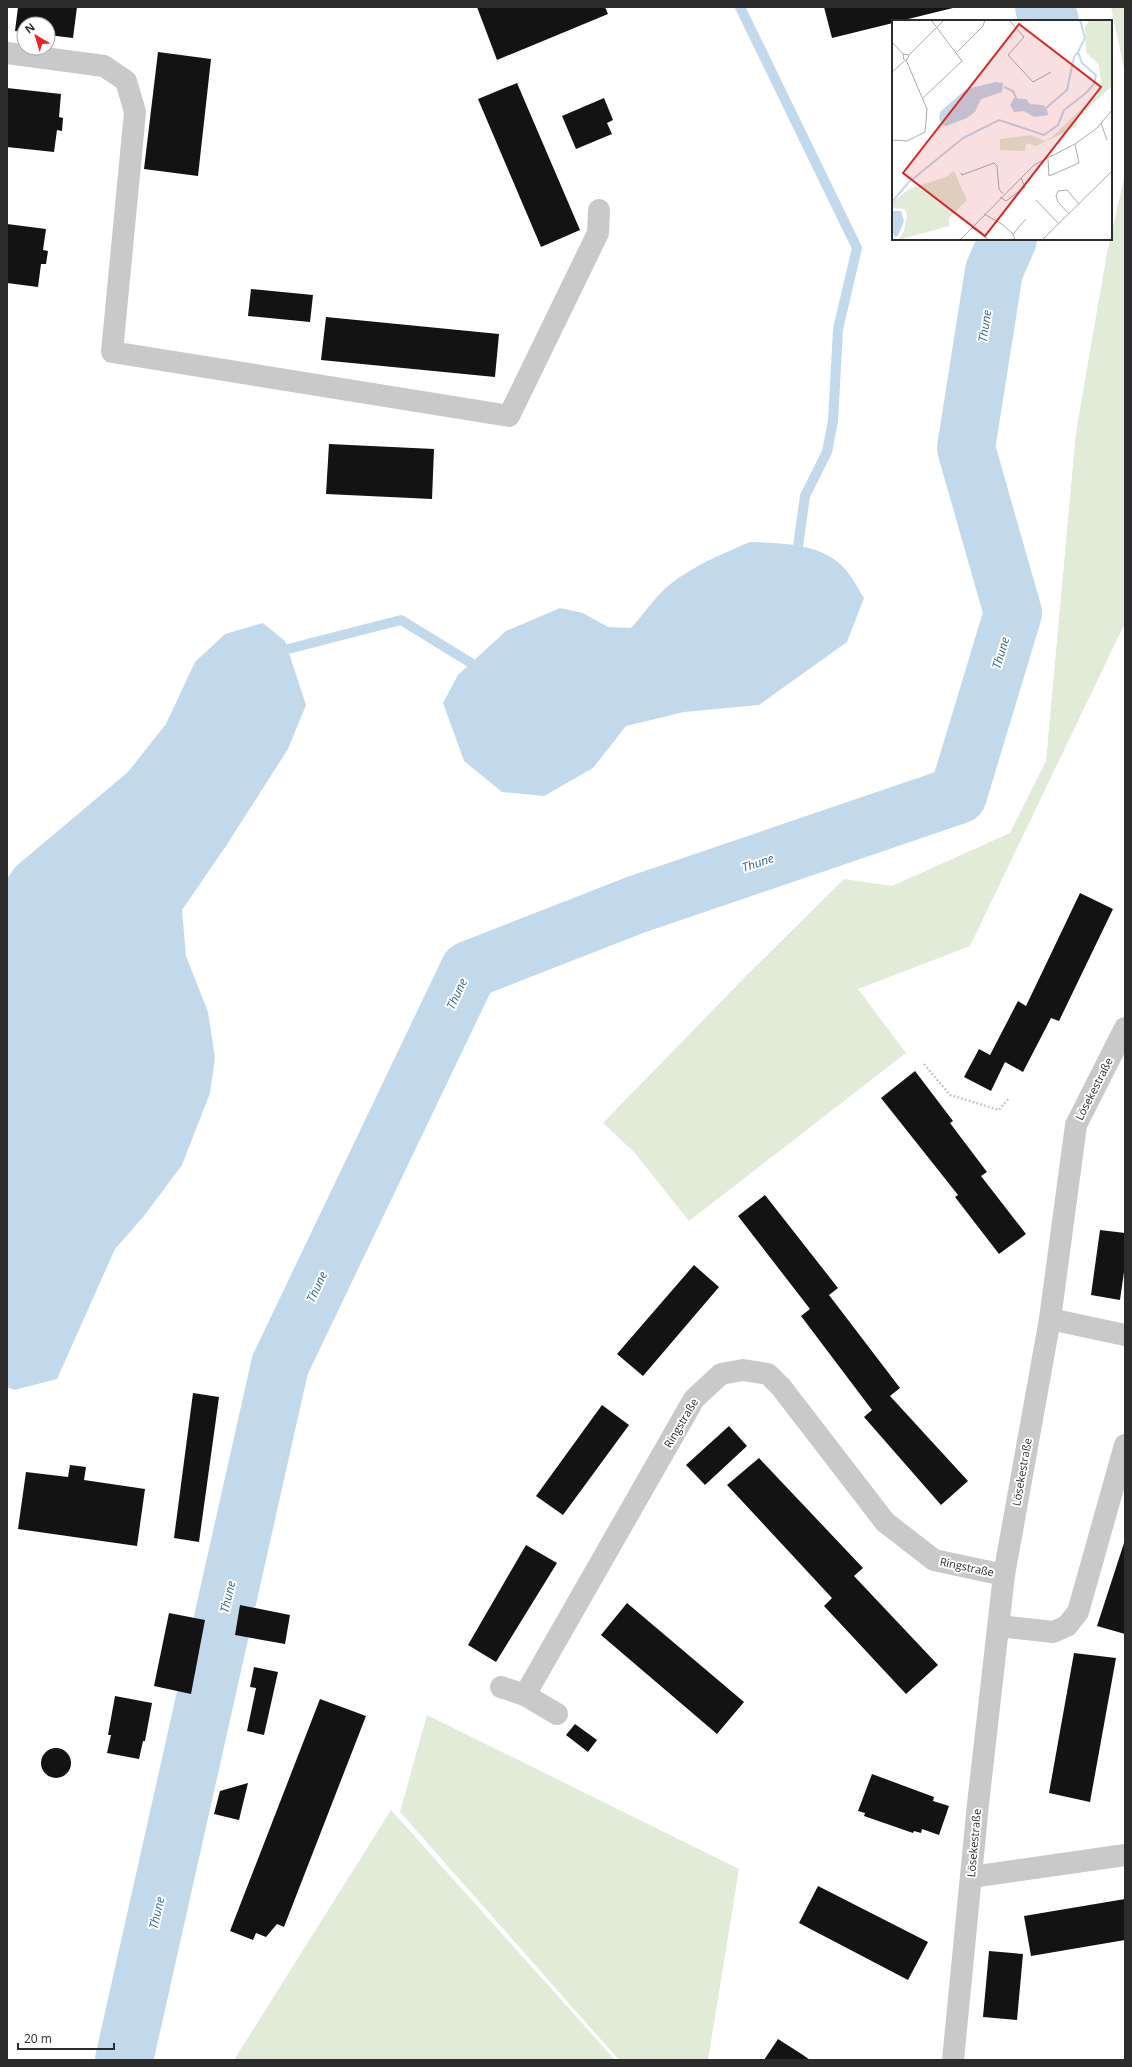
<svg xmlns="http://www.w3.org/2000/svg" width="1132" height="2067" viewBox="0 0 1132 2067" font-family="'Open Sans',sans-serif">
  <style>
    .green { fill: #e1ebd8 }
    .water { fill: #c2d9ec }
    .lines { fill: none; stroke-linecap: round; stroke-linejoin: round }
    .stream { stroke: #c2d9ec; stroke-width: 10 }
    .river { stroke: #c2d9ec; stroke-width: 58 }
    .building { fill: #131313 }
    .path { stroke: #c9c9c9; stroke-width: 2.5; stroke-dasharray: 2 2; stroke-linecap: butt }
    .minor { stroke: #c9c9c9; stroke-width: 22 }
    .labels { text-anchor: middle; stroke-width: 4; stroke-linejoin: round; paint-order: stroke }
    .street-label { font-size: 11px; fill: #2c2c2c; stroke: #fff }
    .water-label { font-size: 12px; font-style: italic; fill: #376890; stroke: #fff }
    .inset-river { fill: none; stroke: #c2d9ec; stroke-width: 2 }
    .inset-road { fill: none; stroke: #ababab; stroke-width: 1 }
    .view { fill: #d62828; fill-opacity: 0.15; stroke: #d62828; stroke-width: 2 }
    .inset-edge { fill: none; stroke: #2c2c2c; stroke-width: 2 }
  </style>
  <rect width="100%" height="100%" fill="#fff"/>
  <g class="green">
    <path d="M1111,7H1125V73Z"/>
    <path d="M1125,174V623L970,946L858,989L906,1053L689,1221L634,1152L603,1123L746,976L844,879L892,886L1010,833L1046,761L1076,432L1107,253Z"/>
    <path d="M427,1715L739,1869L708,2060H619L400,1812Z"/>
    <path d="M391,1810L615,2060H234Z"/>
  </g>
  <g class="water">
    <path d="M750,542C779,543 816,543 839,563C849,571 857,587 864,598L847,642L759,705L684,712L626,726L593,768L544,796L502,792L464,761L443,703L458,675L506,631L560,608L583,613L608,627L631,628C643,615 654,598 668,586C692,566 722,554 750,542Z"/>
    <path d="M263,623L285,641L306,705L288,749L226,846L182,910L186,956L208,1012L215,1058L210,1093L182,1165L144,1216L115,1249L57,1379L14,1390L7,1387V879L15,867L128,772L166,724L195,662L225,634Z"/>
  </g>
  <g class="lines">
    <g class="stream">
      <path d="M740,7L857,248L838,329L833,421L827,452L805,496L798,546"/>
      <path d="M288,649L401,620L471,663"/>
    </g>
    <g class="river">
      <path d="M1044,7L1050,21"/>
      <path d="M124,2060L280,1365L469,970L635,905L958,795L1013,613L966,448L994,271L1008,239"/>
    </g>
  </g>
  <g class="building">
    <path d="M18,7H77L73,38L48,35V24H24V32L15,31Z"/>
    <path d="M477,7H605L608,14L497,60Z"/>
    <path d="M824,7H953V8L900,21H893V23L832,38Z"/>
    <path d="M158,52L211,59L198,176L144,169Z"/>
    <path d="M517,83L580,230L541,247L478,99Z"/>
    <path d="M7,88L61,94L59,117L63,118L62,131L57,130L54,152L7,147Z"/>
    <path d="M604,98L613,120L607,123L612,134L576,149L562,116Z"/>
    <path d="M7,224L46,229L43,250L48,251L46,264H41L38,287L7,283Z"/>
    <path d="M251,289L313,295L310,322L248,316Z"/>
    <path d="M326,317L499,334L495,377L321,360Z"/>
    <path d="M329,444L434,449L432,499L326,494Z"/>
    <path d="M1080,893L1113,909L1059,1021L1051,1018L1023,1072L1005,1062L991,1091L964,1077L979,1049L990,1055L1018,1001L1026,1006Z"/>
    <path d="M915,1071L953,1121L950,1123L987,1172L981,1176L1026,1234L999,1254L955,1197L958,1195L881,1098Z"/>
    <path d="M765,1195L838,1288L829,1295L900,1388L890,1396L968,1481L941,1505L864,1417L872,1410L801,1316L810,1309L738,1216Z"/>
    <path d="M1100,1230L1125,1233V1265L1120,1300L1091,1295Z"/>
    <path d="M694,1265L719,1287L643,1376L617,1354Z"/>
    <path d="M193,1393L219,1397L199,1542L174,1538Z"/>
    <path d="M602,1405L629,1425L563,1515L536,1496Z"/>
    <path d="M729,1426L747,1446L705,1485L686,1465Z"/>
    <path d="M759,1458L863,1568L854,1576L938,1665L906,1694L824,1606L832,1598L727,1485Z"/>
    <path d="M70,1465L86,1467L84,1480L145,1489L137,1546L18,1529L26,1472L68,1477Z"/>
    <path d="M1125,1540V1634L1097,1626Z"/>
    <path d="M526,1545L557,1563L496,1662L468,1645Z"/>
    <path d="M627,1603L744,1702L717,1734L601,1635Z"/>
    <path d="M240,1605L290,1615L285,1644L235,1635Z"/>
    <path d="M169,1613L205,1620L191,1694L154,1686Z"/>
    <path d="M1074,1653L1116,1658L1090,1802L1049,1793Z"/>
    <path d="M254,1667L278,1672L264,1735L247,1731L256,1688L250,1687Z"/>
    <path d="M115,1696L152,1703L145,1741H143L139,1759L107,1753L111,1735H108Z"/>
    <path d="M320,1699L366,1716L284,1927L277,1924L266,1937L256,1933L253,1940L230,1931Z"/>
    <path d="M575,1724L597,1740L588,1752L566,1735Z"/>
    <circle cx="56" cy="1763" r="15"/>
    <path d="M872,1774L934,1797L933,1801L949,1806L939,1835L922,1829L921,1833L914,1831L913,1833L864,1816L865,1813L858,1811Z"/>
    <path d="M248,1783L239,1820L214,1814L220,1791Z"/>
    <path d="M818,1886L928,1942L908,1980L799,1923Z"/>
    <path d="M1125,1899V1940L1031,1956L1024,1916Z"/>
    <path d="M989,1951L1023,1954L1017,2020L983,2017Z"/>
    <path d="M778,2039L803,2055L810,2060H764Z"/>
  </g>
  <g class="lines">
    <path class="path" d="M924,1064L950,1095L999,1110L1009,1098"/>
    <g class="minor">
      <path d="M7,53L104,66L126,81L135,112L112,352L509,416L598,233L599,210"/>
      <path d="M1050,1319L1125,1335"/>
      <path d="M999,1626L1053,1632L1067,1626L1078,1612L1125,1445"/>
      <path d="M501,1687L525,1695L694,1399L721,1374L743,1370L768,1374L781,1387L885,1522L934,1560L1004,1575"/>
      <path d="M525,1695L557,1714"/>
      <path d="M971,1877L1125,1855"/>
      <path d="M953,2060L978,1804L1004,1575L1050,1319L1076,1125L1125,1028"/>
    </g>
  </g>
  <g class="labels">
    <g class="street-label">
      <text transform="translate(1094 1089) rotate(-63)" y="4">Lösekestraße</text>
      <text transform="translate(681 1423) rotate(-59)" y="4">Ringstraße</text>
      <text transform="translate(1022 1472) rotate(-80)" y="4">Lösekestraße</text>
      <text transform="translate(967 1567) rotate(12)" y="4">Ringstraße</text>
      <text transform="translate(974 1843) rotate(-85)" y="4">Lösekestraße</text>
    </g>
    <g class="water-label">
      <text transform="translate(985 326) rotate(-81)" y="4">Thune</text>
      <text transform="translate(1001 653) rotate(-73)" y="4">Thune</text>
      <text transform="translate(758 863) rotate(-19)" y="4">Thune</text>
      <text transform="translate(457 994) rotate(-65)" y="4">Thune</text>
      <text transform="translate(317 1287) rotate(-65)" y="4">Thune</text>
      <text transform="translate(228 1597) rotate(-77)" y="4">Thune</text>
      <text transform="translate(157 1913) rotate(-77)" y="4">Thune</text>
    </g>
  </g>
  <g transform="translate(892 20)">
    <rect width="220" height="220" fill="#fff"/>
    <path d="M198,0H220V66L185,98L184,107L144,126L134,123L133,131L108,130V119L139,115L153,121L160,117L202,77L209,62L207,45L194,32L193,6ZM62,151L75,180L57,198V206L6,220L12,211L15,196L13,189L0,188V183L17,169L54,157Z" fill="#e1ebd8"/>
    <path d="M104,62L111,63L110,72L89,79L83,92L75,98L54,106L50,105L47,98L48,92L74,69ZM122,78L134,79L138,84L151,85L155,89L156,95L142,97L132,91L122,92L118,85ZM9,191L12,201L6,216L3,217L0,211V191Z" fill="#c2d9ec"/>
    <path class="inset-river" d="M112,67L121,71L124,78M154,88L175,70L182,37L186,32M0,182L16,163L71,118L107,100L152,115L166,105L172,90L194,73L202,64L204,55L190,43L186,32L193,18L188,0"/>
    <path class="inset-road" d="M117,0L132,17L116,35L141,62L159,52M0,22L11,34M65,32L91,6L93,0M17,35L52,0M0,52L16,38L17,35L11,34L12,40M31,78L70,41L39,0M209,103L215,120M0,120L15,121L33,112L35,89L14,40M156,139L157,156L187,143L183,124M69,153L70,155L102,143L105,146L107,169L111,174M108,177L114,181L133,167L129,158M144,180L167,204M92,194L110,204L121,214L123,220M177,194L166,182L164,176L166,171L175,170L187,184M79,207L97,220M121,214L134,199M68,220L142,145L183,124L205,108L220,90M150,220L220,151"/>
    <path class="view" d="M127,4L209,67L93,216L11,153Z"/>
    <rect width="220" height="220" class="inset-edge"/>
  </g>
  <rect width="1132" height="2067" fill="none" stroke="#2c2c2c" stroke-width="16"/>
  <g transform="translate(36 36) rotate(322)"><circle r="19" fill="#ffffff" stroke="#ababab"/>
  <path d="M0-3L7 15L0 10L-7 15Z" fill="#ed2325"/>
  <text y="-6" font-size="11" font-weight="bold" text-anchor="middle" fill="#2c2c2c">N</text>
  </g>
  <path d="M18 2043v6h96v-6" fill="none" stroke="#2c2c2c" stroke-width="2"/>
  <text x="24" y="2043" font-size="12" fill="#2c2c2c" stroke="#ffffff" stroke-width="3" paint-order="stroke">20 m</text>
</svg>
